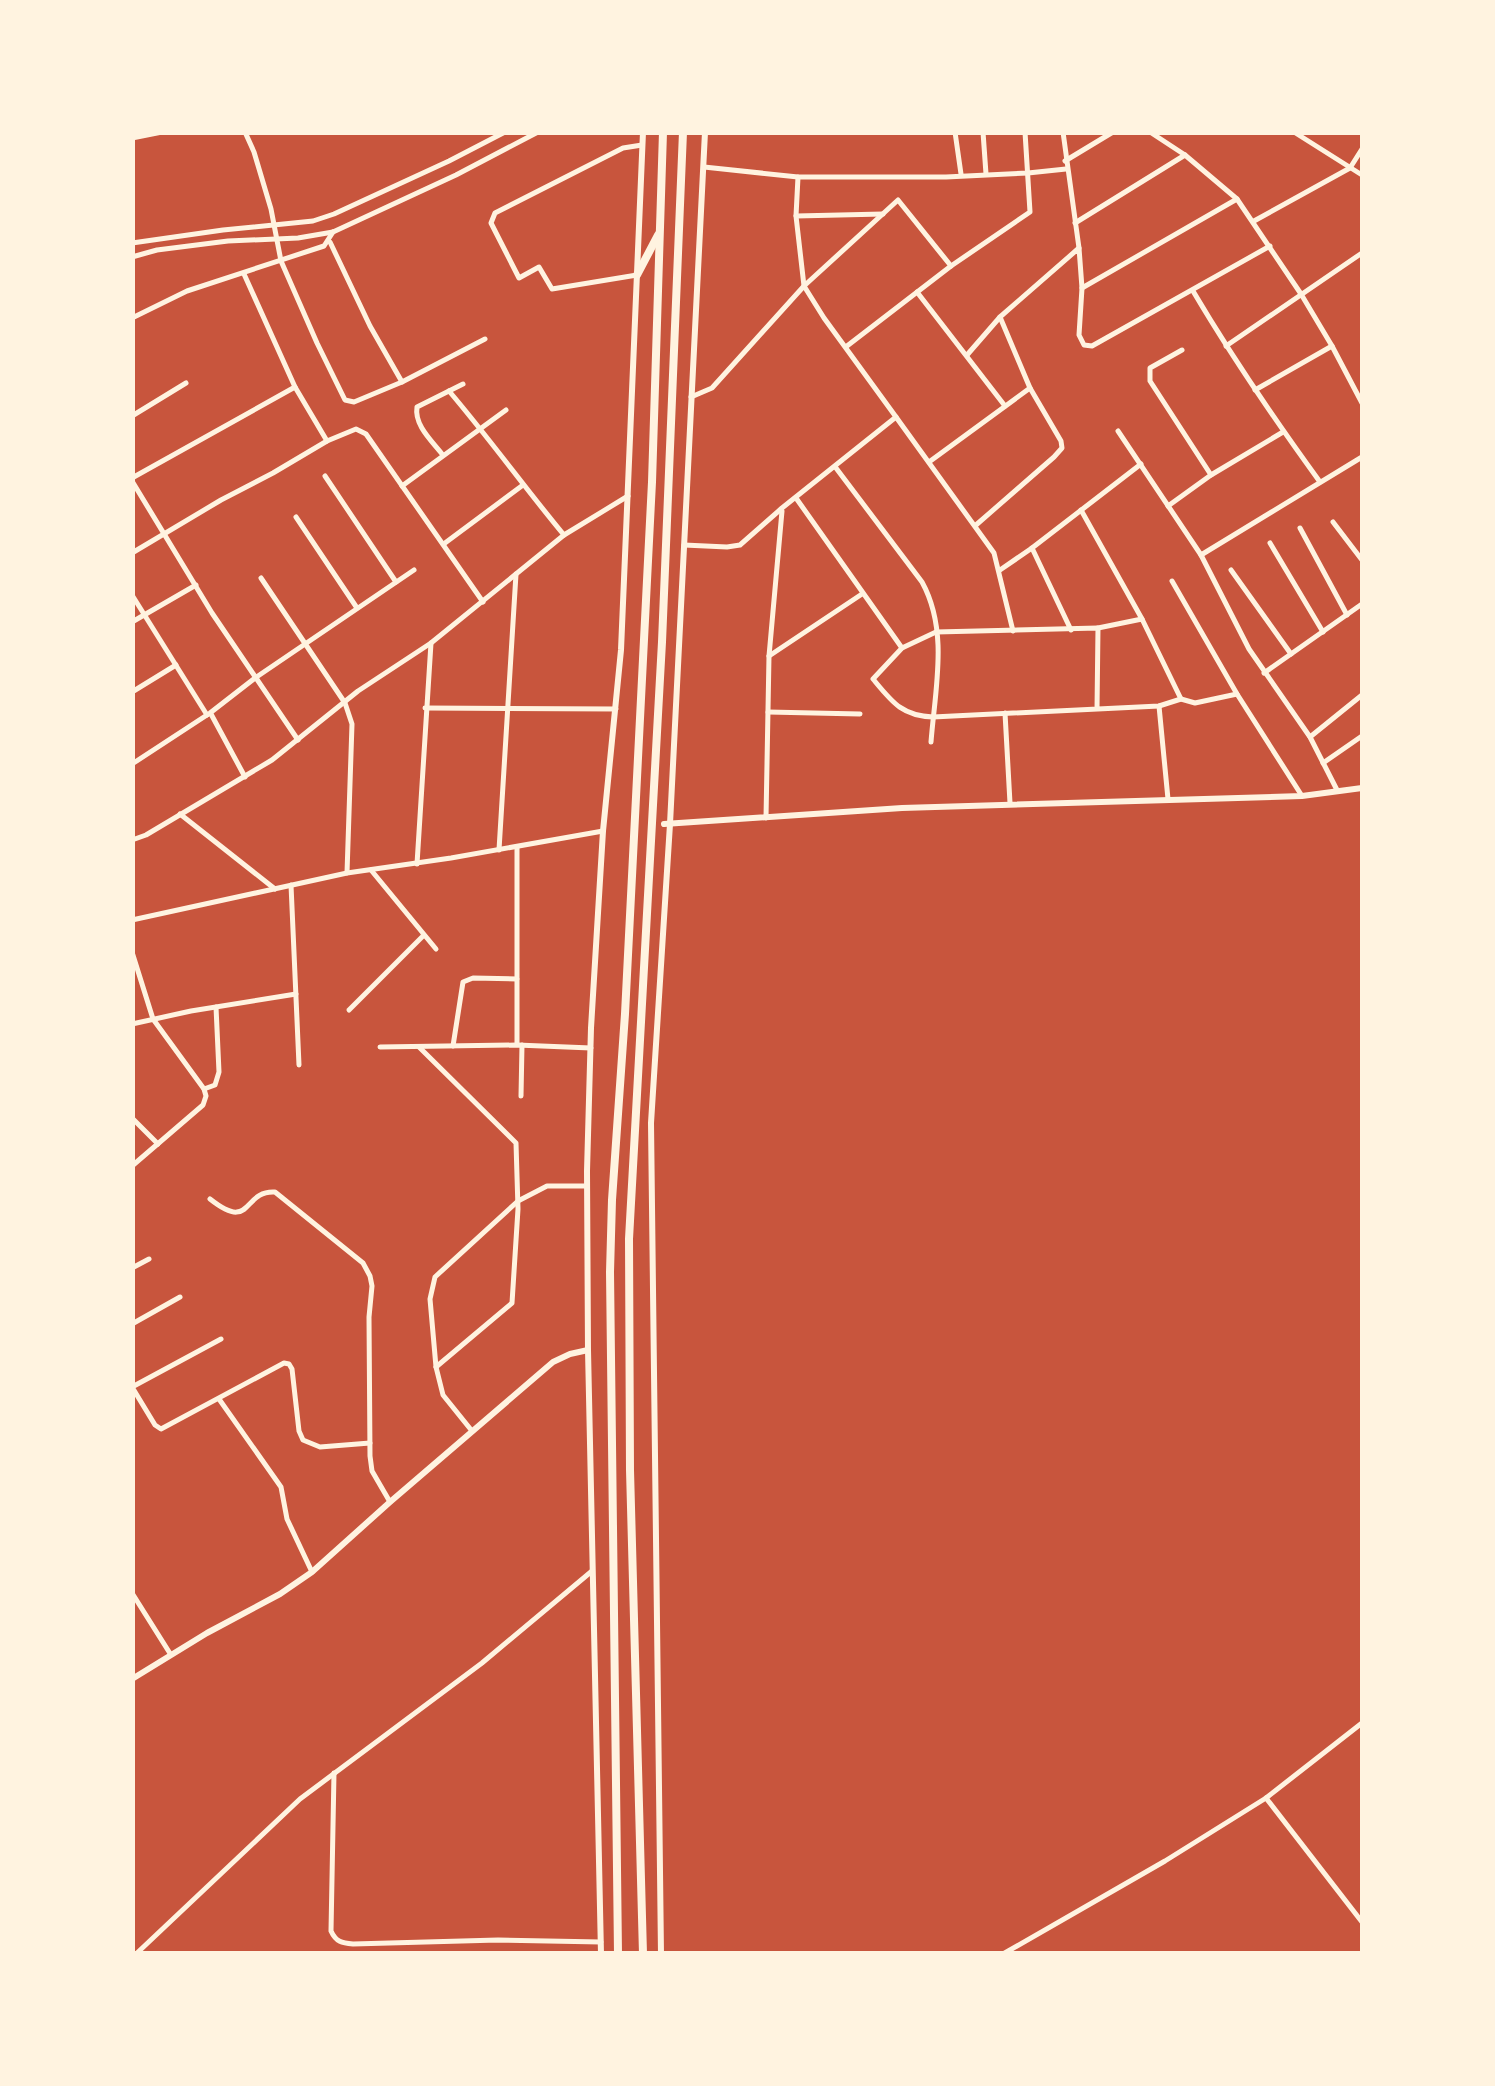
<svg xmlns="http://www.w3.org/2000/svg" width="1495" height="2086" viewBox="0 0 1495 2086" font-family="Figtree,sans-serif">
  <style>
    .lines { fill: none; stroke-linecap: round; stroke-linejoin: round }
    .minor { stroke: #fff3e0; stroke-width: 5 }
    .tertiary { stroke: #fff3e0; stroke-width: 6 }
    .trunk { stroke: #fff3e0; stroke-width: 8 }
  </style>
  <rect width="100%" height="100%" fill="#c8553d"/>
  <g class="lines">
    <g class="minor">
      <path d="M245,132L254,152L271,209L281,261L317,343L345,400L354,402L402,382L485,339"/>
      <path d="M955,132L961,174"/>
      <path d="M983,132L986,174"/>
      <path d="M1063,132L1079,248"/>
      <path d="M1150,132L1185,155L1237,199L1301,294L1332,346L1362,403"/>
      <path d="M1294,132L1362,175"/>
      <path d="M132,138L162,132"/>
      <path d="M1065,161L1113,132"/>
      <path d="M704,167L798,177H946L1028,173L1066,169"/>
      <path d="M798,177L796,216L804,286L824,318L896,417"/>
      <path d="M796,216L883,214"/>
      <path d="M1254,221L1350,168L1362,149"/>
      <path d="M1075,223L1185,155"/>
      <path d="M330,242L370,326L402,382"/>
      <path d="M132,243L223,230L313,221L334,214L449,161L505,132"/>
      <path d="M132,257L157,250L228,241L298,238L333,232L456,175L538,132"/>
      <path d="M244,274L295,387L327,441"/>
      <path d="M637,275L552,289L539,267L519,278L491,223L495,213L623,148L642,145"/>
      <path d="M1082,288L1237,199"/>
      <path d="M1193,291C1232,357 1275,420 1320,482"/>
      <path d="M917,292L1005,406"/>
      <path d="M132,318L187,291L324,246L333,232"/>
      <path d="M847,346L951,266L1030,212L1025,132"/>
      <path d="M1226,346L1362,253"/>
      <path d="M1182,350L1150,368V381L1211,475"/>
      <path d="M967,355L1000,317L1079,248L1082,288L1079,335L1084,345L1092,346L1270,246"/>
      <path d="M1255,390L1332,346"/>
      <path d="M449,391C489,438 525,488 564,535"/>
      <path d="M691,397L712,388L804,286L898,200L951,266"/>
      <path d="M132,416L186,383"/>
      <path d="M1118,431L1201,555L1362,457"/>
      <path d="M442,454C432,441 414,425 417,407L463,384"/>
      <path d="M929,462L1030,388"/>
      <path d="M836,468L922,582C949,631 935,689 931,742"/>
      <path d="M325,476L396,582"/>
      <path d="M132,478L295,387"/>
      <path d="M132,481L212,613L298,740"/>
      <path d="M402,486L506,410"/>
      <path d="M796,498L902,648"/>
      <path d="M1168,506L1211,475L1283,432"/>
      <path d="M1081,510L1142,619"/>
      <path d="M296,517L357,608"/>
      <path d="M1333,522L1362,560"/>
      <path d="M976,525L1054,457L1062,448L1061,441L1030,388L1000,317"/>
      <path d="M1300,528L1347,615"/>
      <path d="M445,543L523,485"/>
      <path d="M1270,543L1323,632"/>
      <path d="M684,545L727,547L740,545L782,508L896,417L994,553L1013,631"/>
      <path d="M1032,548L1071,630"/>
      <path d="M132,553L221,500L273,473L327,441L356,429L366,434L483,602"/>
      <path d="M1201,555L1249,649L1310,737L1337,790"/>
      <path d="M1000,570L1032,548L1141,464"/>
      <path d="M1231,570L1291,654"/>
      <path d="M261,578L345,703L352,724L347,873"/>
      <path d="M1172,581L1237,694L1302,796"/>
      <path d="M132,595L207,715"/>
      <path d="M132,622L196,585"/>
      <path d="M1098,628L1142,619L1181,699"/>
      <path d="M769,656L862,594"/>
      <path d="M1264,673L1362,604"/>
      <path d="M132,692L176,665"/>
      <path d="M1159,706L1168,799"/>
      <path d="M425,708L616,709"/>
      <path d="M1097,709L1098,628L936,632L902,648L873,679C892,702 902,716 933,717L1159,706L1181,699L1195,703L1237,694"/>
      <path d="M768,712L860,714"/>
      <path d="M1005,713L1010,803"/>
      <path d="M211,714L245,777"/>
      <path d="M1310,737L1362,695"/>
      <path d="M1323,763L1362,736"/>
      <path d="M132,764L210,713L255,678L414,570"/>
      <path d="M180,814L275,889"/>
      <path d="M766,818L769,656L782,511"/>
      <path d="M132,840L146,835L272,760L358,691L431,643L564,535L628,496"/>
      <path d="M517,847V1044"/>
      <path d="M499,850L516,574"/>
      <path d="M417,864L431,643"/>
      <path d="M371,870L436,949"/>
      <path d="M291,885L299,1065"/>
      <path d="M132,920L347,873L451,858L603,831"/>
      <path d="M132,952L153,1019L204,1089L206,1096L203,1105L132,1166"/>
      <path d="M349,1010L423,936"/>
      <path d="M132,1024L191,1011L296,994"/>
      <path d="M453,1046L463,982L473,978L517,979"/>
      <path d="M380,1047L517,1045L591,1048"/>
      <path d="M419,1047L516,1143L518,1209L512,1303L436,1367"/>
      <path d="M204,1089L215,1085L219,1072L216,1007"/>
      <path d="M521,1096L522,1045"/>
      <path d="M132,1118L158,1144"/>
      <path d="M210,1199C253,1233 242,1190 275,1192L363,1263L370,1276L372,1286L369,1317L370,1456L372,1471L390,1502"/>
      <path d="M132,1268L149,1259"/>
      <path d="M132,1324L180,1297"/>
      <path d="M132,1387L155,1425L161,1429L284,1363L289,1364L292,1369L299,1431L303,1440L320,1447L370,1443"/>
      <path d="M132,1387L221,1339"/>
      <path d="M219,1399L281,1487L287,1519L312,1572"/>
      <path d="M472,1431L443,1395L436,1367L430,1299L435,1277L518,1201L547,1186H587"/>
      <path d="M132,1593L171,1655"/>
      <path d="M334,1773L331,1931C336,1942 342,1943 353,1944L498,1940L601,1942"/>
      <path d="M1266,1798L1362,1922"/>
      <path d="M136,1954L300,1799L482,1663L592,1571"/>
      <path d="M1003,1954L1165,1861L1266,1798L1362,1723"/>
    </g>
    <g class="tertiary">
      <path d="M664,824L902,808L1302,796L1362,788"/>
      <path d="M132,1679L207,1633L280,1594L312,1572L390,1502L553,1362L570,1354L588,1350"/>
      <path d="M601,1954L588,1350L587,1171L591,1028L603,831L621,650L643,132"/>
      <path d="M661,1954L651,1123L670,824L705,132"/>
    </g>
    <g class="trunk">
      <path d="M637,275L658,235"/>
      <path d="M618,1954L610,1272L612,1200L625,1014L652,482L663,132"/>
      <path d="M643,1954L630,1470L629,1239L662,642L683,132"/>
    </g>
  </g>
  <rect width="1495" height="2086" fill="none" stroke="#fff3e0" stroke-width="270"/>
</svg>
